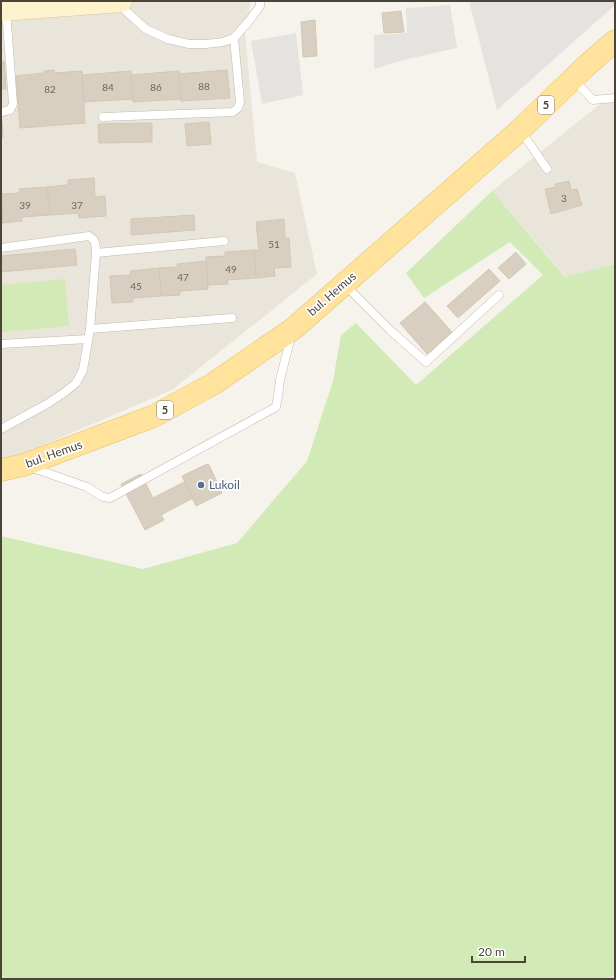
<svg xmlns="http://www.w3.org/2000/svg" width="616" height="980" viewBox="0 0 616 980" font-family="Lato,sans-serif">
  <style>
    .residential { fill: #eae5da }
    .green { fill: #d2eab5 }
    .parking { fill: #e5e3e0 }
    .building { fill: #d8cfc1; stroke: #d3c7b4 }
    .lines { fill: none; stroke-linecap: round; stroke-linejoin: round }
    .lane-casing { stroke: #c2bbae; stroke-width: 9 }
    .secondary-casing { stroke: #d6c79b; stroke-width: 23 }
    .primary-casing { stroke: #e6c16a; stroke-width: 23 }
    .lane { stroke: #fff; stroke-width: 8 }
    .secondary { stroke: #fff3cd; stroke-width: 22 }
    .primary { stroke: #ffe39c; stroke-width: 22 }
    .service-dot { fill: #5c6f8a; stroke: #fff; stroke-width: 1.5 }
    .labels { text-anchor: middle; stroke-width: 3.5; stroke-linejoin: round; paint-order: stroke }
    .number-label { font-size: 10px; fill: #6e675b }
    .shield { fill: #fff; stroke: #817c74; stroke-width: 1 }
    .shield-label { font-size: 11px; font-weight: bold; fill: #4b4439 }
    .street-label { font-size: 12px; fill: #4b4439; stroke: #fff }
    .service-label { font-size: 12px; fill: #4e5e75; stroke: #fff; text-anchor: start }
  </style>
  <rect width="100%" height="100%" fill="#f6f3ec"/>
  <g class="residential">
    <path d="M1,1H251L245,32L257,162L295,173L317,274L172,390L34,449L1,478Z"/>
    <path d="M615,92V264L566,277L492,191Z"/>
  </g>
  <g class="green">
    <path d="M492,191L565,277L615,264V979H1V536L143,569L237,543L307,461L333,381L341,335L356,323L416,385L543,275L510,242L424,298L406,273Z"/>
    <path d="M65,279L69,326L1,332V285Z"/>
  </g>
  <g class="parking">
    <path d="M469,1H615V5L497,110Z"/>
    <path d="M450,5L457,48L403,60L374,69V35L407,33L406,8Z"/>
    <path d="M296,33L303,95L262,104L251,41Z"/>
  </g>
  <g class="building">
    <path d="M401,11L404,32L384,33L382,13Z"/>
    <path d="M315,20L317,56L303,57L301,22Z"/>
    <path d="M4,61L6,89H1V62Z"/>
    <path d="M54,70L55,73L82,71L85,123L20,128L16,76L44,73V71Z"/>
    <path d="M227,70L230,98L181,101L179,74Z"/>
    <path d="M131,71L133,99L84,102L82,75Z"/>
    <path d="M179,71L181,99L133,102L131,75Z"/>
    <path d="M1,121H2L3,137H1Z"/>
    <path d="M209,122L211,144L187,146L185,124Z"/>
    <path d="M152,123V142L99,143L98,124Z"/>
    <path d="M94,178L95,197L105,196L106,216L79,218L78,213L50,215L47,187L68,185V180Z"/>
    <path d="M569,181L571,190L577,189L582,205L551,214L545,189L556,187L555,184Z"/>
    <path d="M47,187L50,215L22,217V221L3,223L1,194L20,193L19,189Z"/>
    <path d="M1,196L3,223H1Z"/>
    <path d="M194,215L195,230L131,235V219Z"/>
    <path d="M284,219L285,238H289L291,267L274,268L275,276L256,278L254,250H259L256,222Z"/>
    <path d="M75,249L77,265L1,272V256Z"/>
    <path d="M254,250L256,278L227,280L228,284L208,285L206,257L225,256V252Z"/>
    <path d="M516,252L526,264L509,279L498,268Z"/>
    <path d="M206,261L208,289L180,291V295L161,296L159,268L178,267L177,264Z"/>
    <path d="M159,268L161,296L133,298V302L112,303L110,276L131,275L130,271Z"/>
    <path d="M489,269L500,281L458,318L447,306Z"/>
    <path d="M425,302L452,332L427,354L400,323Z"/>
    <path d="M207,464L209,465L222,493L196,506L182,476Z"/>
    <path d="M141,474L153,498L184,482L193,498L161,515L164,520L145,530L121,484Z"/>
  </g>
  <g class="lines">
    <g class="lane-casing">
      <g id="lane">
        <path d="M117,3L146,29L168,39L189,44H206L223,42L234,38L249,21L260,6V1"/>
        <path d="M573,79L593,100L615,98"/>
        <path d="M1,112L10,110L13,104L6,10"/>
        <path d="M103,117L233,112L238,108L240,102L234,38"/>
        <path d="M521,131L547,169"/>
        <path d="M1,248L89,236C96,240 96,246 96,253L90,329L83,370L76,383L65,392L47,404L1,429"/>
        <path d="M96,253L224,241"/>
        <path d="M344,284L390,330L426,362L499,295"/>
        <path d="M90,329L232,318"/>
        <path d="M1,344L88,339"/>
        <path d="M30,467L87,487L103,497L110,498L276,407L278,396L280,380L291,336"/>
      </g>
    </g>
    <g class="secondary-casing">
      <path id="secondary" d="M1,10L121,1"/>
    </g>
    <g class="primary-casing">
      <path id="primary" d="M1,470L24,465L154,416L213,384L293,329L520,130L586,66L615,41"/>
    </g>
    <use href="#lane" class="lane"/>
    <use href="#secondary" class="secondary"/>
    <use href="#primary" class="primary"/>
  </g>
  <circle class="service-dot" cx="201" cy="485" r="4"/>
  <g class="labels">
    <g class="number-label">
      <text x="204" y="90">88</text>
      <text x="108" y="91">84</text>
      <text x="156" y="91">86</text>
      <text x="50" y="93">82</text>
      <text x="564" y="202">3</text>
      <text x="25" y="209">39</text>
      <text x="77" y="209">37</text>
      <text x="274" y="248">51</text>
      <text x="231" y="273">49</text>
      <text x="183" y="281">47</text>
      <text x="136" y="290">45</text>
    </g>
    <g class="shield">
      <rect x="538" y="96" width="16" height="18" rx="3"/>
      <rect x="157" y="401" width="16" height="18" rx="3"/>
    </g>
    <g class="shield-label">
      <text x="546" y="109">5</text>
      <text x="165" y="414">5</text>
    </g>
    <g class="street-label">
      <text transform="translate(332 294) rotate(-41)" y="4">bul. Hemus</text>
      <text transform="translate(54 454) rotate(-20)" y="4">bul. Hemus</text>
    </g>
    <g class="service-label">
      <text x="209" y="489">Lukoil</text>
    </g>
  </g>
  <rect width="616" height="980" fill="none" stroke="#4b4439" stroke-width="4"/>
  <path d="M472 956v6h53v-6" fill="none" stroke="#4b4439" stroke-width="2"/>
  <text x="478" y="956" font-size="12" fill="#4b4439" stroke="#ffffff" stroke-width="3" paint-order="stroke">20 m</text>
</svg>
